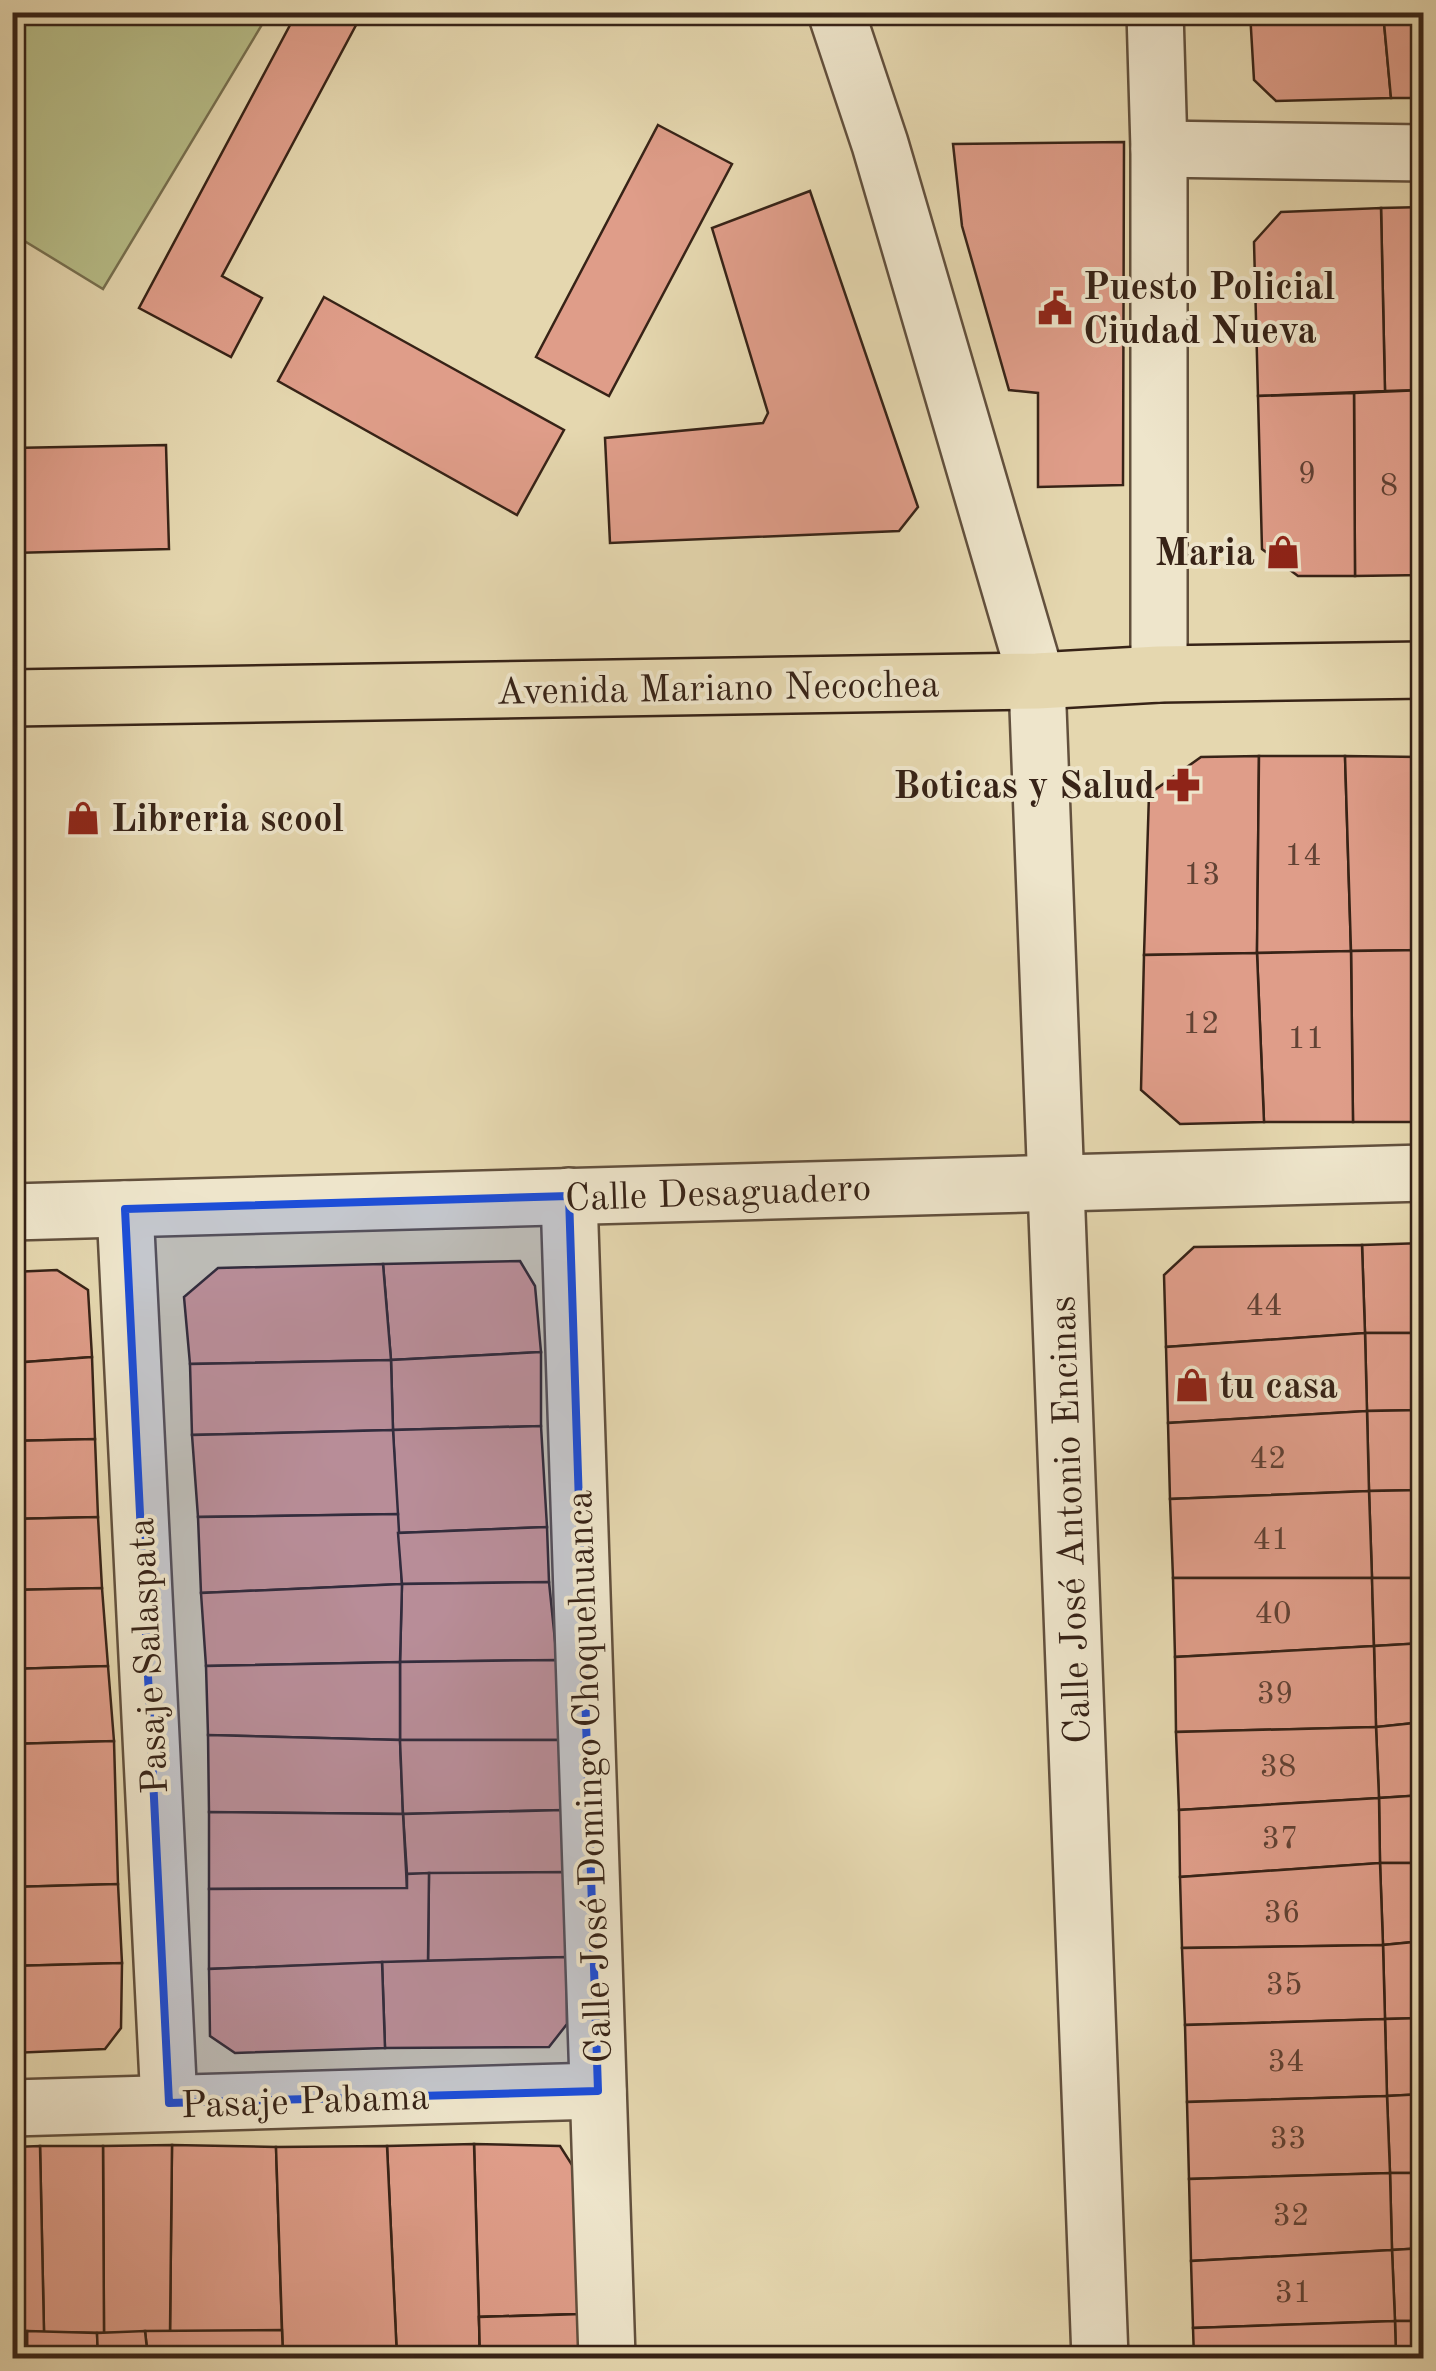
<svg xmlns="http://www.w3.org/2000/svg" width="1436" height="2371" viewBox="0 0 1436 2371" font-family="'Old Standard TT',serif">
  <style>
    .green { fill: #b7bd88; stroke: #777050; stroke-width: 2.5 }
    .building { fill: #df9d89; stroke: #372317; stroke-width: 2.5 }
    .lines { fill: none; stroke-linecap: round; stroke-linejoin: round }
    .minor-casing { stroke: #62503d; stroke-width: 60 }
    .major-casing { stroke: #372317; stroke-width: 60 }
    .minor { stroke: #eee5cb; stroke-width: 55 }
    .major { stroke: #e5d7af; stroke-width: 55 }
    .marked { fill: #1d4ed8; fill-opacity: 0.2; stroke: #1d4ed8; stroke-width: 8; stroke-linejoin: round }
    .labels { text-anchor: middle; stroke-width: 8; stroke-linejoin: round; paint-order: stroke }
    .number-label { font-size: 32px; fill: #614234 }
    .poi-label { font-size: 38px; font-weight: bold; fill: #372317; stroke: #eee5cb; text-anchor: start }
    .street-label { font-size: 38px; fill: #372317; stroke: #eee5cb }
  </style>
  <rect width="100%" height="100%" fill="#e5d7af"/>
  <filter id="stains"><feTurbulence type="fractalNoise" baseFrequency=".002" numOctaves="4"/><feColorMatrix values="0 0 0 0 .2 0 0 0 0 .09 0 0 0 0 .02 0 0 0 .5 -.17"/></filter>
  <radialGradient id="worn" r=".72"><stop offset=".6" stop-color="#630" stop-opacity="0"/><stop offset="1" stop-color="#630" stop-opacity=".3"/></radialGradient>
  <path class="green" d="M22,13H269L103,289L13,234L12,29Z"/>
  <g class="building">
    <path d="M297,12H363L222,276L262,298L231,357L139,308Z"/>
    <path d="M1250,12H1383L1391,98L1276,101L1254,80Z"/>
    <path d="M1383,12H1424V98H1391Z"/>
    <path d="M658,125L732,164L609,396L536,357Z"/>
    <path d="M1124,142L1123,485L1038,487V393L1009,390L962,226L953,144Z"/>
    <path d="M810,191L918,507L899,531L610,543L605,438L763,423L768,413L712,228Z"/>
    <path d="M1424,207V390L1385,391L1381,208Z"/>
    <path d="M1381,208L1385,391L1258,396L1254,242L1281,212Z"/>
    <path d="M324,297L564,430L517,515L278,381Z"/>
    <path d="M1424,390V575L1355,576L1354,393Z"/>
    <path d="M1354,393L1355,576H1298L1262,549L1258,396Z"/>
    <path d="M166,445L169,549L12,553V448Z"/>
    <path d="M1259,756L1257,953L1144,955L1149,794L1201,757Z"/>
    <path d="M1259,756H1345L1351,951L1257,953Z"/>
    <path d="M1345,756L1420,757L1424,950L1351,951Z"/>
    <path d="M1420,757H1424V839Z"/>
    <path d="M1424,950V1122H1353L1351,951Z"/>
    <path d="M1351,951L1353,1122H1264L1257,953Z"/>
    <path d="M1257,953L1264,1122L1180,1124L1141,1090L1144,955Z"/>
    <path d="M1424,1243V1333H1365L1362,1245Z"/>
    <path d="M1362,1245L1365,1333L1166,1347L1164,1275L1194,1247Z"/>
    <path d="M520,1261L535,1286L541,1352L391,1360L383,1264Z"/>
    <path d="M383,1264L391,1360L190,1364L184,1297L218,1268Z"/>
    <path d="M57,1270L88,1290L92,1357L12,1363V1272Z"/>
    <path d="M1365,1333H1424V1410L1367,1411Z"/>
    <path d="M1365,1333L1367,1411L1168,1423L1166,1347Z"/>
    <path d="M541,1352V1426L393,1430L391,1360Z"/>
    <path d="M92,1357L95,1439L12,1441V1363Z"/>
    <path d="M391,1360L393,1430L192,1435L190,1364Z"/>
    <path d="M1424,1410V1490L1369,1491L1367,1411Z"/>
    <path d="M1367,1411L1369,1491L1170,1499L1168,1423Z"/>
    <path d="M541,1426L547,1527L398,1533L393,1430Z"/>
    <path d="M393,1430L398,1514L198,1517L192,1435Z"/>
    <path d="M95,1439L98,1517L12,1519V1441Z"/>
    <path d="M1424,1490V1578H1372L1369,1491Z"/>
    <path d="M1369,1491L1372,1578H1173L1170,1499Z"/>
    <path d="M398,1514L402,1584L201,1593L198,1517Z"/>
    <path d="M98,1517L102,1588L12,1590V1519Z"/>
    <path d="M547,1527L549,1582L402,1584L398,1533Z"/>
    <path d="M1173,1578H1372L1374,1646L1175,1657Z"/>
    <path d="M1372,1578H1424V1643L1374,1646Z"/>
    <path d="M549,1582L557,1660L400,1662L402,1584Z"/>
    <path d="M402,1584L400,1662L206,1666L201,1593Z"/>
    <path d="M102,1588L108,1666L12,1669V1590Z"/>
    <path d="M1424,1643V1722L1376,1727L1374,1646Z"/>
    <path d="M1374,1646L1376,1727L1176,1732L1175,1657Z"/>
    <path d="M557,1660L562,1740H400V1662Z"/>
    <path d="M400,1662V1740L208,1735L206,1666Z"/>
    <path d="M108,1666L114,1741L12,1744V1669Z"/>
    <path d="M1424,1722V1795L1379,1798L1376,1727Z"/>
    <path d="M1376,1727L1379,1798L1179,1810L1176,1732Z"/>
    <path d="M208,1735L400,1740L403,1814L209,1812Z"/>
    <path d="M400,1740H562L563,1810L403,1814Z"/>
    <path d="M114,1741L118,1884L12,1887V1744Z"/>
    <path d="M1424,1795V1863H1380L1379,1798Z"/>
    <path d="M1379,1798L1380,1863L1180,1877L1179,1810Z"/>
    <path d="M563,1810L565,1872L407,1874L403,1814Z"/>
    <path d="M209,1812L403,1814L407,1888L209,1889Z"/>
    <path d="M1380,1863H1424V1941L1383,1945Z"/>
    <path d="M1380,1863L1383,1945L1182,1948L1180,1877Z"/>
    <path d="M565,1872L567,1957L428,1961L429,1873Z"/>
    <path d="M429,1873L428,1961L209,1969V1889L407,1888V1874Z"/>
    <path d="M118,1884L122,1963L12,1966V1887Z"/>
    <path d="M1424,1941V2018L1385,2019L1383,1945Z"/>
    <path d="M1383,1945L1385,2019L1185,2025L1182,1948Z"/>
    <path d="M567,1957V2024L549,2047L385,2048L382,1962Z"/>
    <path d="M382,1962L385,2048L235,2053L210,2036L209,1969Z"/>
    <path d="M122,1963L121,2028L105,2049L12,2053V1966Z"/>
    <path d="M1424,2018V2094L1387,2096L1385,2019Z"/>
    <path d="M1385,2019L1387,2096L1187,2102L1185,2025Z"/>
    <path d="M1424,2094V2173H1390L1387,2096Z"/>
    <path d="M1387,2096L1390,2173L1189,2179L1187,2102Z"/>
    <path d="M474,2144L560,2146L581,2179L583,2314L479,2317Z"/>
    <path d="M474,2144L480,2358H397L387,2146Z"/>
    <path d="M172,2145L276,2147L282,2330L170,2333Z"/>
    <path d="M172,2145L170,2333H104L103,2146Z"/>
    <path d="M40,2146H103L104,2333L44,2332Z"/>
    <path d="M40,2146L44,2332H12V2147Z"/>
    <path d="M387,2146L397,2358H283L276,2147Z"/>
    <path d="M1390,2173H1424V2248L1392,2250Z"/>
    <path d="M1390,2173L1392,2250L1191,2261L1189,2179Z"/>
    <path d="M1424,2248V2321H1395L1392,2250Z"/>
    <path d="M1392,2250L1395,2321L1193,2328L1191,2261Z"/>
    <path d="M583,2314V2358H480L479,2317Z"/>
    <path d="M583,2314V2358H480L479,2317Z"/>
    <path d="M1395,2321H1424V2358H1396Z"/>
    <path d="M1395,2321L1396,2358H1194L1193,2328Z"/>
    <path d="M282,2330L283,2358H148L145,2331Z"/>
    <path d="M27,2331L97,2333L98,2358H27Z"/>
    <path d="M27,2331V2358H12V2332Z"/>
    <path d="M145,2331L148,2358H98L97,2333Z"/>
  </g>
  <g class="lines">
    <g class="minor-casing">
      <g id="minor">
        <path d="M836,12L880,144L1037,681L1100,2358"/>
        <path d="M1155,12L1159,149V674"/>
        <path d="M1159,149L1424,153"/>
        <path d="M569,1196L607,2358"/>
        <path d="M125,1209L169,2103"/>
        <path d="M12,1212L1424,1173"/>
        <path d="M12,2108L598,2091"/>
      </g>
    </g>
    <g class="major-casing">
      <path id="major" d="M12,698L1037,681L1159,674L1424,670"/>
    </g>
    <use href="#minor" class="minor"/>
    <use href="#major" class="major"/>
  </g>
  <path class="marked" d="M569,1196L598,2091L169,2103L125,1209Z"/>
  <defs>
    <g id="civic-bare" transform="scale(2.7)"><path d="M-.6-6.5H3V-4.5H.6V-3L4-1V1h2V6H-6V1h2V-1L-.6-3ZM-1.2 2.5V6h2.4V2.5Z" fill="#8f2418" stroke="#eee5cb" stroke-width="2.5" paint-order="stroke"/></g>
    <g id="shop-bare" transform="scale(2.7)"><path d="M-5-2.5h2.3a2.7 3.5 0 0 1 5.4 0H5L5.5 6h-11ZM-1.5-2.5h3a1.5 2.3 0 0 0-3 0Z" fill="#8f2418" stroke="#eee5cb" stroke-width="2.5" paint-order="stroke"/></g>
    <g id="pharmacy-bare" transform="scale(2.7)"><path d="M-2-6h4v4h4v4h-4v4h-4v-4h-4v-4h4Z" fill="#8f2418" stroke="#eee5cb" stroke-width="2.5" paint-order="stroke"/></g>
  </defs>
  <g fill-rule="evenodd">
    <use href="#civic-bare" x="1055" y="308"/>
    <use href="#shop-bare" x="1283" y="552"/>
    <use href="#pharmacy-bare" x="1183" y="785"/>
    <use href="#shop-bare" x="83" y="818"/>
    <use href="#shop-bare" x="1192" y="1385"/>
  </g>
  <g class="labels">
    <g class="number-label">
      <text x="1307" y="483">9</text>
      <text x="1389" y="495">8</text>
      <text x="1303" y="865">14</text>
      <text x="1202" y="884">13</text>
      <text x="1201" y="1033">12</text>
      <text x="1306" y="1048">11</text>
      <text x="1264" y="1315">44</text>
      <text x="1268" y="1468">42</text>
      <text x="1271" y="1549">41</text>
      <text x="1273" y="1623">40</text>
      <text x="1275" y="1703">39</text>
      <text x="1278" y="1776">38</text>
      <text x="1280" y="1848">37</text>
      <text x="1282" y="1922">36</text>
      <text x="1284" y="1994">35</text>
      <text x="1286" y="2071">34</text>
      <text x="1288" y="2148">33</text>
      <text x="1291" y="2225">32</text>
      <text x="1293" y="2302">31</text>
    </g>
    <g class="poi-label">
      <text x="1083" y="299">Puesto Policial<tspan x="1083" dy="44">Ciudad Nueva</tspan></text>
      <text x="1255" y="565" text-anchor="end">Maria</text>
      <text x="1155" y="798" text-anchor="end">Boticas y Salud</text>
      <text x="111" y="831">Libreria scool</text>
      <text x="1220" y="1398">tu casa</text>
    </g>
    <g class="street-label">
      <text transform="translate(718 687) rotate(-1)" y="13">Avenida Mariano Necochea</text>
      <text transform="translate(718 1192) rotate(-2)" y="13">Calle Desaguadero</text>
      <text transform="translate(1069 1520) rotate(-92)" y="13">Calle José Antonio Encinas</text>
      <text transform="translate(147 1656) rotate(-93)" y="13">Pasaje Salaspata</text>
      <text transform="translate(588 1777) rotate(-92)" y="13">Calle José Domingo Choquehuanca</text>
      <text transform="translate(305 2100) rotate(-2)" y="13">Pasaje Pabama</text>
    </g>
  </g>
  <rect width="1436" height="2371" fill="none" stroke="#e5d7af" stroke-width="50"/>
  <rect x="15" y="15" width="1406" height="2341" fill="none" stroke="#372317" stroke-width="5"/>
  <rect x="25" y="25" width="1386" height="2321" fill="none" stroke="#372317" stroke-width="2.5"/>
  <rect width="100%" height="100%" filter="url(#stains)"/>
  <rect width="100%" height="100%" fill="url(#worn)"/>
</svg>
